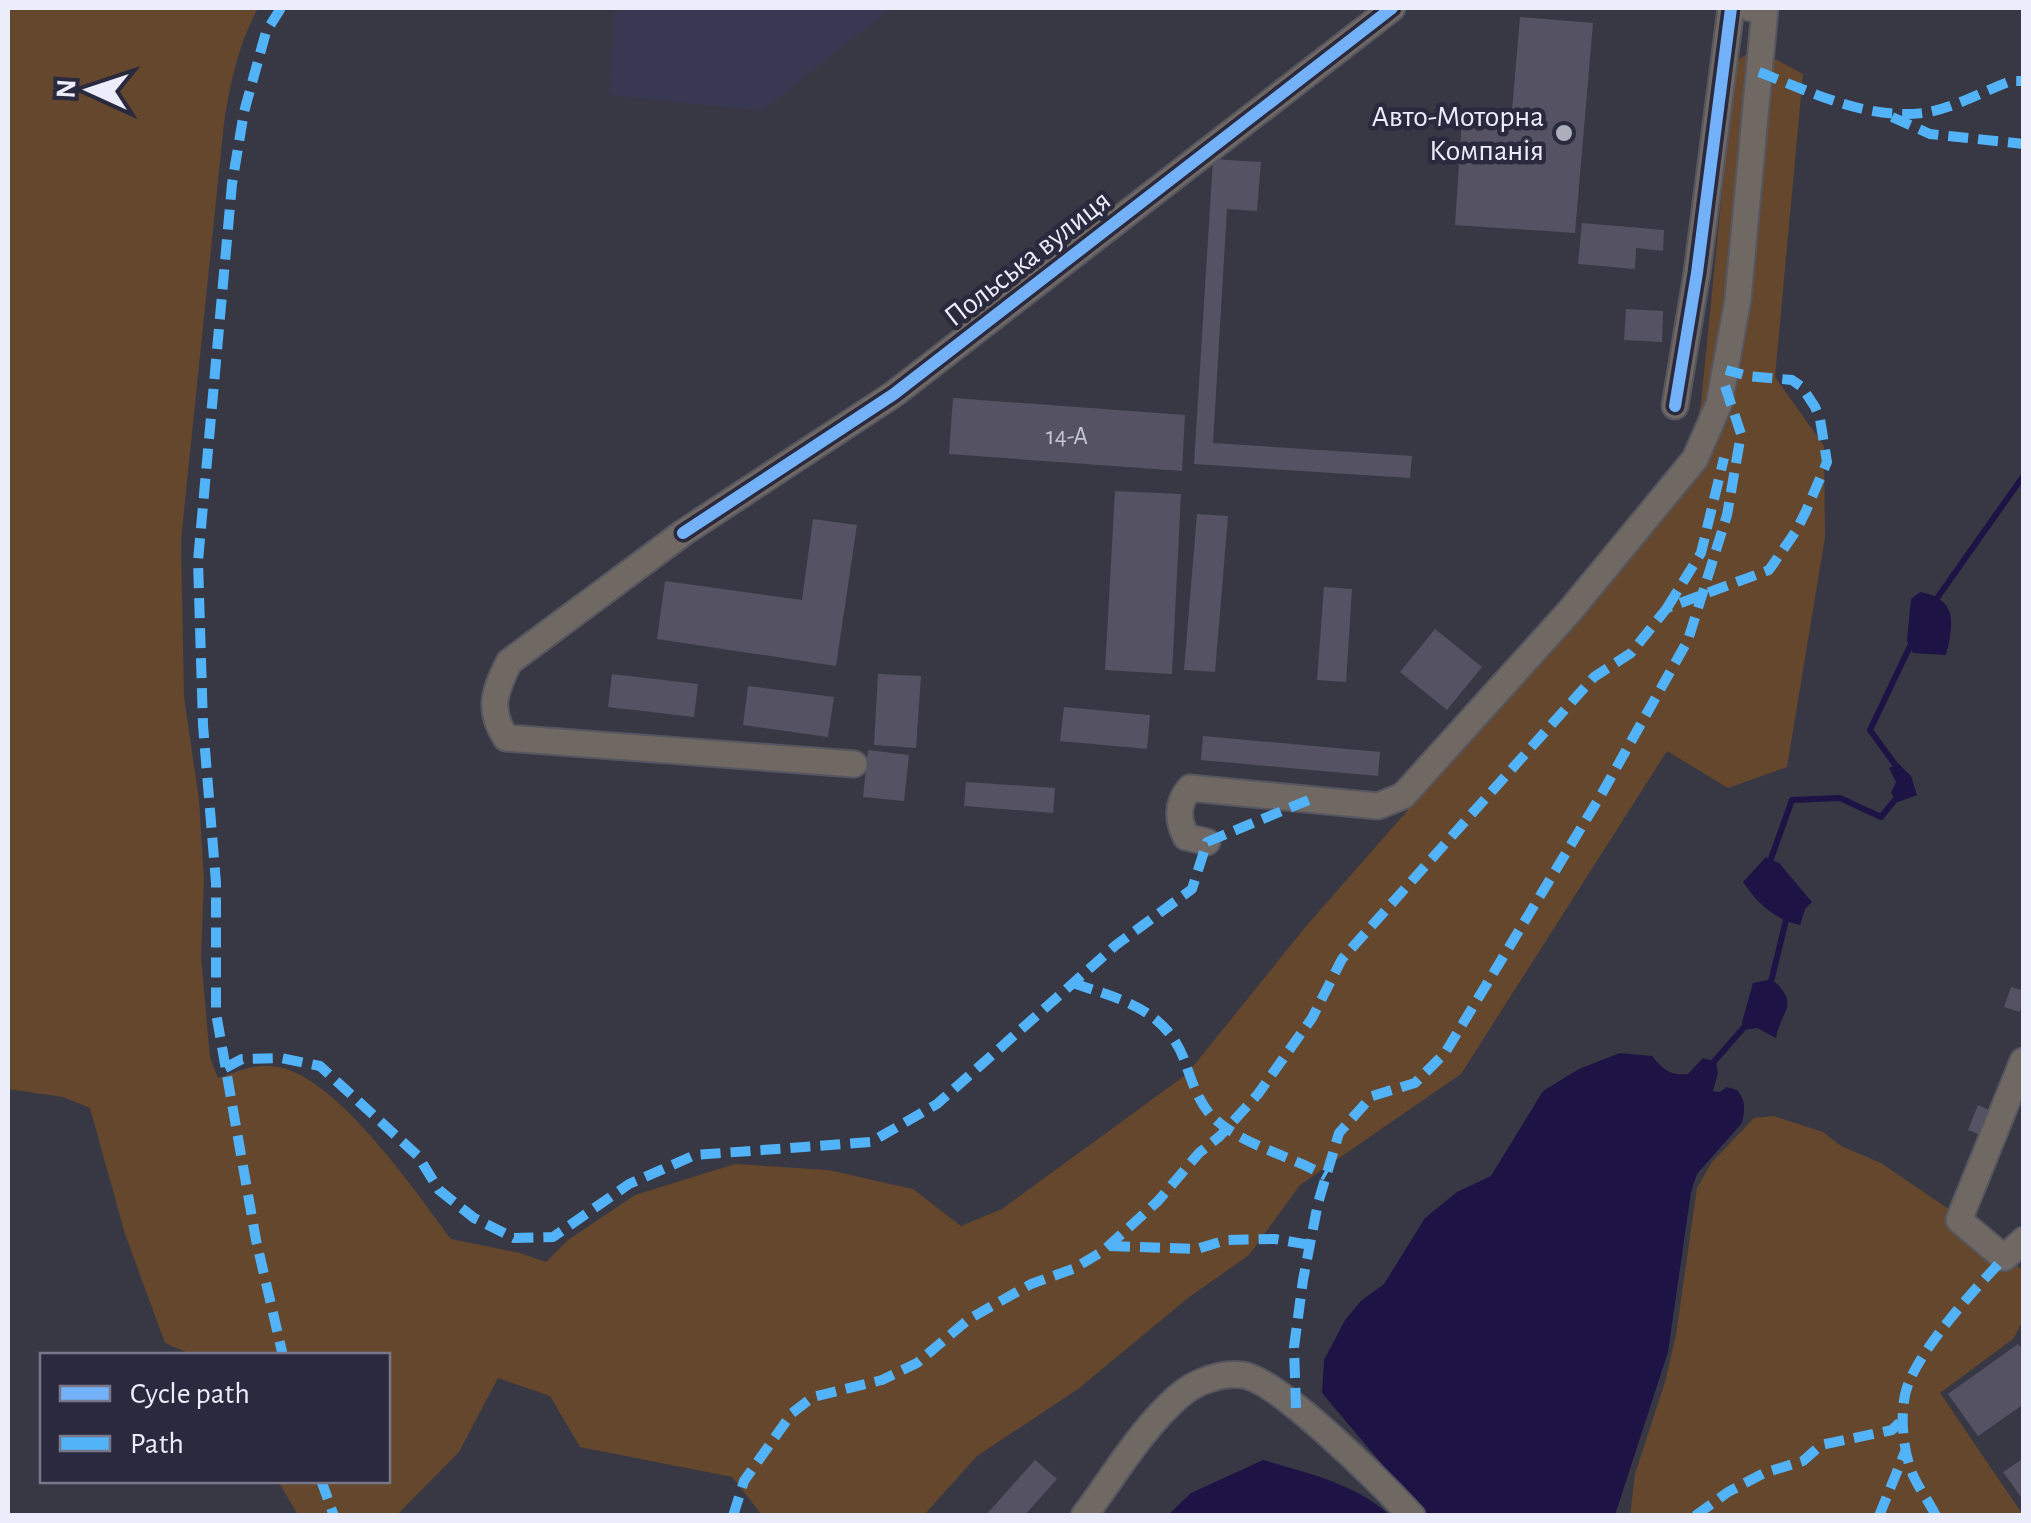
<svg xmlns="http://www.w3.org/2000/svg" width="2031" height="1523" viewBox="0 0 2031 1523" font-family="'Alegreya Sans',sans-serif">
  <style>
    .built { fill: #393852 }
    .green { fill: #64472c }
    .water { fill: #1d1445 }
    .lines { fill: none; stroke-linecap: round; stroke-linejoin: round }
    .stream { stroke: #1d1445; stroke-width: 6 }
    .building { fill: #545263 }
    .minor-casing { stroke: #565660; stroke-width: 29 }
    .minor { stroke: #6f6863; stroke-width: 25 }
    .quiet { stroke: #52b3f8; stroke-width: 10; stroke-dasharray: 20 10; stroke-linecap: butt }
    .cycleway-casing { stroke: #2a293e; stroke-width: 19 }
    .cycleway { stroke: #73b2f8; stroke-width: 12 }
    .poi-dot { fill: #adaebb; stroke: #2a293e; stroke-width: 4 }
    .labels { text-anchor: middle; stroke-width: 9; stroke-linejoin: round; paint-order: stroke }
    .number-label { font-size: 25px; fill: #c6c6d5 }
    .poi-label { font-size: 30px; fill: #ecedfb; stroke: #2a293e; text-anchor: end }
    .street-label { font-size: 30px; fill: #ecedfb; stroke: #2a293e }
  </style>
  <rect width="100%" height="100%" fill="#383844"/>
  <path class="built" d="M615,8H891L762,111L609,95Z"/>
  <g class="green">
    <path d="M8,8H258C239,43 230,83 224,123L181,540L184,697L199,800L204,879L201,957L210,1058L218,1078C237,1071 256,1063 278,1067C337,1077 416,1192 451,1239L520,1253L546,1262L568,1240L635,1195L735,1164L828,1170L913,1189L961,1226L1002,1209L1187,1074L1307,925L1559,638L1688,477L1701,403L1735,61L1757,49L1803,74L1775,377L1824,446L1825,537L1787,767L1728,788L1667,751L1461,1074L1300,1185L1249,1255L1188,1298L1078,1389L977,1456L924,1515H762L732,1477L580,1447L550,1396L498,1378L459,1452L397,1515H298L278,1481L388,1480V1356L193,1355L165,1343L125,1234L90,1108L63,1097L8,1089Z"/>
    <path d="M1773,1116L1823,1132L1841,1146L1881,1163L1975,1227L2023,1271V1321L2013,1339L1940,1393L2023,1515L1630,1516L1635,1474L1665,1382L1676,1335L1697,1188L1712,1162L1754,1118Z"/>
  </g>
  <g class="water">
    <path d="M1920,592C1959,599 1953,625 1946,655L1913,653L1907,641L1911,599Z"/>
    <path d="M1899,764L1911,776L1917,795L1898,802L1891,793L1896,782L1889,768Z"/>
    <path d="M1766,857L1779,863L1812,902L1805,909L1800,925C1774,919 1758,904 1743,882Z"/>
    <path d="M1772,979C1801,1006 1782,1007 1776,1038L1757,1028L1744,1030L1742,1022L1753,983Z"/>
    <path d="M1620,1053L1652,1056C1663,1069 1669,1076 1688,1074L1703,1058L1716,1062L1718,1073L1713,1091L1720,1092L1727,1087L1737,1090C1746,1100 1745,1110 1742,1123L1697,1174L1691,1192L1668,1352L1615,1515H1425L1322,1393L1324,1360L1345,1320L1362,1300L1384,1284L1425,1218L1457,1192L1491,1176L1543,1091L1579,1069Z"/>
    <path d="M1263,1460C1306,1473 1357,1484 1389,1515H1168L1191,1493Z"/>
  </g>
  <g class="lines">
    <g class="stream">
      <path d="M1935,601L2024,475"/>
      <path d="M1899,770L1870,730L1912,642"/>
      <path d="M1768,867L1792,800L1840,798L1881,817L1899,795"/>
      <path d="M1770,986L1787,916"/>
      <path d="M1711,1065L1746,1025"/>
    </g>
  </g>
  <g class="building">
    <path d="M1520,17L1593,23L1575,233L1455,225L1462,119L1511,122Z"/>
    <path d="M1213,159L1261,162L1257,211L1227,209L1213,443L1412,456L1410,478L1194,464Z"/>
    <path d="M1582,223L1664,230L1663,251L1636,248L1635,269L1578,264Z"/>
    <path d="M1626,309L1663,311L1662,342L1624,340Z"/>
    <path d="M953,398L1185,415L1182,471L949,454Z"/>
    <path d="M1115,491L1181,494L1172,674L1105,670Z"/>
    <path d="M1197,514L1228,516L1215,672L1184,670Z"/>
    <path d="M813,519L857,525L836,666L657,639L665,581L802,600Z"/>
    <path d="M1324,587L1352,589L1346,682L1317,680Z"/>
    <path d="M1435,629L1482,667L1447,710L1400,672Z"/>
    <path d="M612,674L698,684L694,717L608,707Z"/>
    <path d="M878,674L921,676L916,748L874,745Z"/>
    <path d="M748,686L834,697L828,737L743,725Z"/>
    <path d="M1064,707L1150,715L1147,749L1060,741Z"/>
    <path d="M1203,736L1380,752L1378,776L1201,760Z"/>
    <path d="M868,750L909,755L904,801L863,797Z"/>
    <path d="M966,782L1055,788L1053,813L964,806Z"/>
    <path d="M2011,987L2024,991L2020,1012L2004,1007Z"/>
    <path d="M1978,1105L1993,1112L1983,1136L1968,1130Z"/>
    <path d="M2018,1344L2024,1351V1404L1978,1436L1948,1394Z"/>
    <path d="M2024,1458V1501L2003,1472Z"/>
    <path d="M1035,1460L1057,1479L1024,1516H985Z"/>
  </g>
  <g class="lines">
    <g class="minor-casing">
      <g id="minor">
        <path d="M1675,406L1697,273L1731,8"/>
        <path d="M854,764L506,738C487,709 495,691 509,662L683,533L894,394L1392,8"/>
        <path d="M1207,842L1186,837C1177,819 1177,803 1190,788L1378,806L1403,796L1570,611L1695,459L1719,404L1738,299L1765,9L1750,8"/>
        <path d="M2023,1061L1959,1220L2004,1258L2024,1240"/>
        <path d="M1084,1516C1114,1476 1142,1428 1179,1396C1195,1382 1221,1372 1243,1375C1280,1381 1383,1485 1412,1516"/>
      </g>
    </g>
    <use href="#minor" class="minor"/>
    <g class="quiet">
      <path d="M281,8L266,32L244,112L232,184L198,561L203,725L216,883V1013L256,1240L283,1356"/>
      <path d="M1759,72C1811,92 1867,120 1923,113C1952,109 1984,91 2011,81H2024"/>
      <path d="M1892,117L1930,134L2024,144"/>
      <path d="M1667,608L1701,553L1724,458"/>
      <path d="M1073,983C1119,999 1164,1008 1184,1059C1191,1079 1199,1106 1216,1120C1245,1146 1291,1156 1326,1176"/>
      <path d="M225,1068L242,1059L281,1058L320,1066L418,1156L439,1190L474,1218L514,1238L553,1237L629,1184L695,1155L871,1142L937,1104L1116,945L1192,889L1207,842L1311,799"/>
      <path d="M1110,1246L1197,1249L1226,1240L1275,1239L1310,1245"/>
      <path d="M1296,1408L1294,1347L1303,1280L1318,1203L1339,1133L1372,1096L1415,1083L1445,1053L1601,795L1688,640L1727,515L1741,434L1724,383"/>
      <path d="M321,1480L334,1516"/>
      <path d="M733,1516L744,1481L792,1413L813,1397L882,1380L917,1363L969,1319L1031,1284L1073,1269L1103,1251L1158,1201L1199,1153L1220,1136L1258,1094L1312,1018L1342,959L1594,677L1631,653L1667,608L1769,570L1796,531L1806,511L1827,462L1820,419L1815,407L1802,387L1792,380L1748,376L1726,370"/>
      <path d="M1695,1516L1728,1492L1764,1473L1803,1461L1821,1445L1892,1430L1903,1419"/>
      <path d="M1879,1516L1905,1452"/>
      <path d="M1936,1516C1928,1499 1915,1484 1910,1467C1902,1444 1899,1405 1909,1382C1925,1343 1975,1289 2004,1258"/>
    </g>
    <g class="cycleway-casing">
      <g id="cycleway">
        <path d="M1675,406L1697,273L1731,8"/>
        <path d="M683,533L894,394L1392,8"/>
      </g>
    </g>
    <use href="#cycleway" class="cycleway"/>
  </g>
  <circle class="poi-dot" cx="1564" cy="133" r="10"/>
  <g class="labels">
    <g class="number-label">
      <text x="1067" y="444">14-А</text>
    </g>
    <g class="poi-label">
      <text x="1544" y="126">Авто-Моторна<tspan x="1544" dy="34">Компанія</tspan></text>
    </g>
    <g class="street-label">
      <text transform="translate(1027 258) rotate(-38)" y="10">Польська вулиця</text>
    </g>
  </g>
  <rect width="2031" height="1523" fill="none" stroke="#ecedfb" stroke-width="20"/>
  <rect x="40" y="1353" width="350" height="130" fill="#2a293e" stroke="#78778a" stroke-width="2.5"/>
  <rect x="60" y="1386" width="50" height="15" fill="#73b2f8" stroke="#78778a" stroke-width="2.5"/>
  <text x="130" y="1403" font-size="30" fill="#ecedfb">Cycle path</text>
  <rect x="60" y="1436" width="50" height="15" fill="#52b3f8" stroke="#78778a" stroke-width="2.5"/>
  <text x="130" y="1453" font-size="30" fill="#ecedfb">Path</text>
  <g transform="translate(90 90) rotate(273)" stroke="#2a293e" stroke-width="8" paint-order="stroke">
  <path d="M0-8L18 38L0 25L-18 38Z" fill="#ecedfb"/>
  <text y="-15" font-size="28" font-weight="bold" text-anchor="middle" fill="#ecedfb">N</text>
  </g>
</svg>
